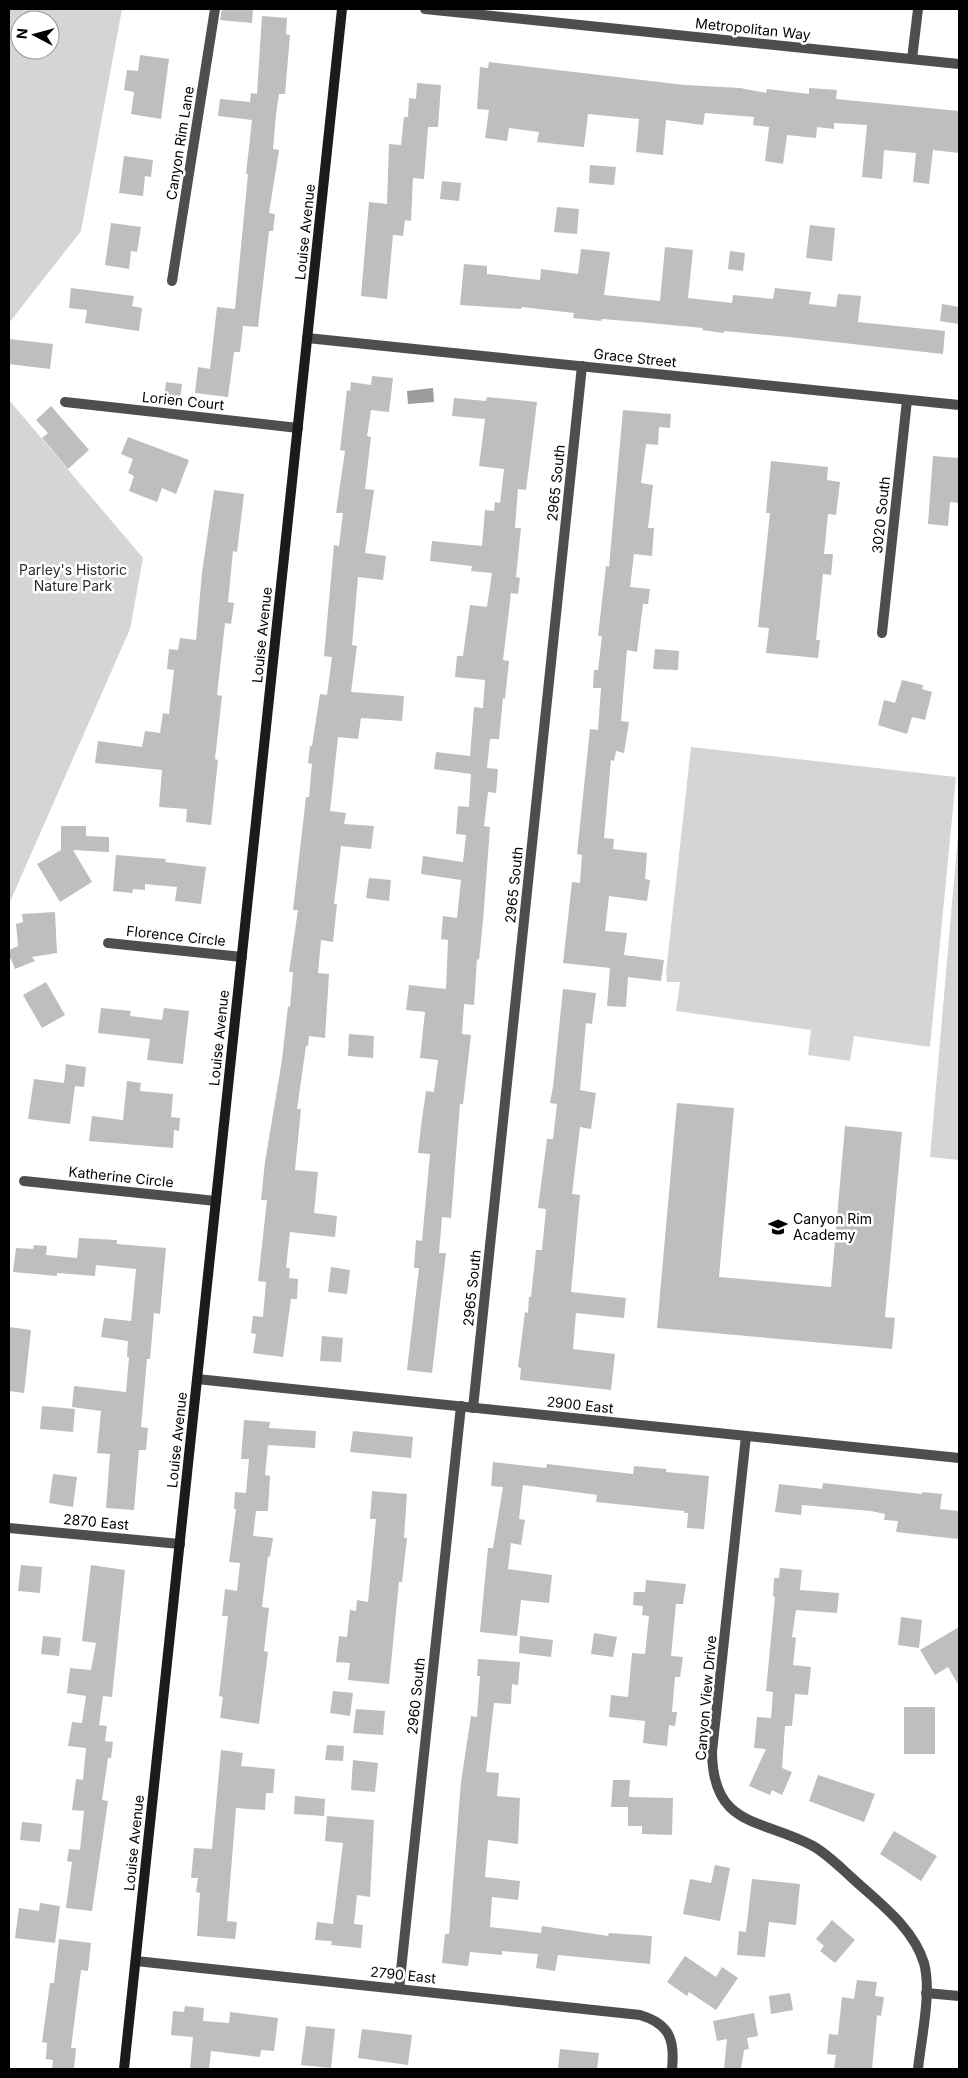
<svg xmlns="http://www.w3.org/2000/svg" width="968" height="2078" viewBox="0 0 968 2078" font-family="Inter,sans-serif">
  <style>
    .green { fill: #d5d5d5; fill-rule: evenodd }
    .water { fill: #9c9c9c }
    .building { fill: #bebebe }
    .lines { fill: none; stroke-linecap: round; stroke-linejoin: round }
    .street { stroke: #4e4e4e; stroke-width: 10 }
    .secondary { stroke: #1b1b1b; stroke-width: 10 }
    .labels { text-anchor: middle; stroke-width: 5; stroke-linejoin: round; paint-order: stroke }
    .street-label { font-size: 14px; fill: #000; stroke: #fff }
    .park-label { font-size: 14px; fill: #2c2c2c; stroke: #fff }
    .poi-label { font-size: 14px; fill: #000; stroke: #fff; text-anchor: start }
  </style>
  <rect width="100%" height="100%" fill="#fff"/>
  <g class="green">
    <path d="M9,9H122L81,231L9,323ZM20,20H50V50H20Z"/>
    <path d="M9,400L143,558L130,629L9,904Z"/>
    <path d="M691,747L956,777L930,1047L854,1036L850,1061L808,1055L811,1030L676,1011L680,982H667L666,972Z"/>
    <path d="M959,823V1160L930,1157Z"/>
  </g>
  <path class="water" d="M433,388L434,402L408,404L407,391Z"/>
  <g class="building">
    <path d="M222,9H253L252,23L220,20Z"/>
    <path d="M262,16L287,18L286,34L290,35L285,94H279L276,114L273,149L279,150L269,213L275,214L273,231H269L258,327L243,326L240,352H234L228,397L195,393L198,367L210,369L217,307L235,309L248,174H246L252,120L218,116L220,99L250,102L251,93L257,94Z"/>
    <path d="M140,55L169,59L161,119L131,114L134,92L124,90L127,70L138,71Z"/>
    <path d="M489,62L685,85L740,88L766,93L767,89L809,94V88L837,90L836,99L959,111V153L933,150L929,184L913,182L916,153L884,150L882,179L862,177L867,125L834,123V129L817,127L816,138L787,135L783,164L765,161L769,127L753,125L754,117L705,113L703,125L666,120L663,155L636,152L639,119L588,114L584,147L537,142L539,132L509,128L507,141L485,138L489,110L477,109L480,67L488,68Z"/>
    <path d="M417,83L441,85L438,127H428L424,179L413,178L411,221L405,220L403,236L393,235L387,299L361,296L369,202L387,204L389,144L401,145L404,117H408L409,98L416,99Z"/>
    <path d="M124,156L153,160L151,177L145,176L143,196L119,193Z"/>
    <path d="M590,165L616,167L614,185L589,183Z"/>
    <path d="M442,181L461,183L459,201L440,199Z"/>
    <path d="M557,207L579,209L577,234L554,232Z"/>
    <path d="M111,223L141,227L137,252L131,251L129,269L105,265Z"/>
    <path d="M810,225L835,228L832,261L806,258Z"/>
    <path d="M665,247L693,250L688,298L732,303L733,295L773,299L775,288L811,292L809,304L836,307L838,294L861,296L858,322L945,331L943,354L789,337L724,331V333L702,330L703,328L639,322L602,319L601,321L573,318L574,313L522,307L521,309L460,305L464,264L487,266V274L540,280L541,269L578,274L581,249L610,252L604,295L660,301Z"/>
    <path d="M730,251L745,253L743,271L728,269Z"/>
    <path d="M71,288L134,296L132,306L142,308L139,331L85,323L87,310L69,308Z"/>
    <path d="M942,304L959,307L958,324L940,321Z"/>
    <path d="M9,339L53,344L50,369L9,364Z"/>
    <path d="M372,376L393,378L389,412L371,410L367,436L371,437L365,489L374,490L365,553L386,556L383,580L358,577L352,645L357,646L351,692L404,696L402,721L361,718L358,739L338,737L330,811L346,813L344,824L374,826L371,849L341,846L334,904H337L333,942L321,940L318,973L329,974L325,1038L309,1036L308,1046H306L297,1109H301L295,1170L318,1172L314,1213L337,1216L335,1237L290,1232L286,1268H290L289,1278L298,1279L297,1299H291L283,1357L253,1353L256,1334L251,1333L253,1316L263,1317L266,1282L258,1281L267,1200H261L265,1162L282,1060L288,1006L290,1007L293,972H289L298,910H293L306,797H309L312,764L308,763L310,746H312L320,694L327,695L332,657L324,656L334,545L339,546L343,513H336L345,451L340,450L347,390L350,391L351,382L371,385Z"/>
    <path d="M166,382L182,384L179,407L163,405Z"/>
    <path d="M487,397L537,402L526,490L518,489L515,528H521L516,577L520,578L518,594L511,593L503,660L509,661L505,699L503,698L499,739H490L487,768L498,769L496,793L488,792L484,826L490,827L483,921L479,960L477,959L474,1005L464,1004L462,1034L471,1035L463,1104H460L451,1218L442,1217L439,1253H446L432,1373L407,1370L419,1268H414L416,1240L422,1241L430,1154L418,1153L421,1126L426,1091L434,1092L438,1060L420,1058L425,1012L406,1010L409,985L446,989L448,940L441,939L443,916L457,918L461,880L421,874L423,856L463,862L466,835L456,834L458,806L469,807L471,774L434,769L436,752L470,756L474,707L483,708L485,680L455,677L457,656H463L470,605L487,607L492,573L471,571L472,566L430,561L432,541L482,546L485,510L494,511L495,502L500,503L504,469L479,466L485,419L452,416L454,398L486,401Z"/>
    <path d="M51,406L89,450L68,469L42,438L48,433L36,420Z"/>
    <path d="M623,410L671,414L670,428L659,427L658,445L646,444L641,483L653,485L648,528H654L652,556L634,554L630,587L650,589L648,604H643L637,652L627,650L621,721L629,722L624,753L616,751L614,761L611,760L604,838L614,839L613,849L647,853L645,879L650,880L647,901L609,896L605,931L627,933L624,955L664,960L661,981L628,977L626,1007L607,1006L610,968L563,963L572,882L580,883L582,855L577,854L590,729L598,730L601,688H593L594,670H598L602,636H598L606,566L609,567Z"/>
    <path d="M128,437L189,460L176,494L162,488L157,502L129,491L134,476L128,473L133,459L121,454Z"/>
    <path d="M933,456L959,458V503L950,502L948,526L928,524Z"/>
    <path d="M771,461L828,467L827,480L840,482L836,515L828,514L824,554H833L831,575L823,574L816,640H820L818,658L766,653L769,628L758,627L770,513H766Z"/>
    <path d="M214,490L244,494L237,552L233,551L228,602L234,603L231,624L225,623L217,695L222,696L215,759L218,760L211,825L186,822L187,809L159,807L162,770L95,763L98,741L142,747L145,731L160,733L163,713L169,714L174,670L167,669L169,649L178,650L180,638L196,640L202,573Z"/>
    <path d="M655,649L679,651L678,670L653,669Z"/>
    <path d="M902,680L923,685L922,689L932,692L925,720L912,717L907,734L878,725L884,700L895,703Z"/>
    <path d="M61,826H86V836L109,837V852L73,850L92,882L60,902L37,864L61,850Z"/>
    <path d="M116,855L166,859L165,862L206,867L201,904L175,901L177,887L145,884V890L133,889L132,893L113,891Z"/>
    <path d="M369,878L391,880L389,901L366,898Z"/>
    <path d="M55,912L57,953L32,957L35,961L15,969L11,959H9V950L18,946L16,924L23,922L22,914Z"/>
    <path d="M46,982L65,1015L42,1028L23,995Z"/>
    <path d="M563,989L596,993L592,1024L586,1023L580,1090L596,1093L591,1129L580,1127L572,1194L580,1195L571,1292L626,1298L624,1318L576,1313L573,1349L615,1354L611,1390L520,1380L521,1368L518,1367L525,1312L528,1313L529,1297H531L536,1250H542L546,1209L538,1208L547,1139H553L557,1104L550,1103L553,1087Z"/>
    <path d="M101,1008L131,1011L130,1016L162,1020L164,1008L189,1011L183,1064L147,1060L150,1039L98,1033Z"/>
    <path d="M349,1034L374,1036L373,1058L348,1056Z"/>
    <path d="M66,1064L86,1067L84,1087L75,1086L70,1124L28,1119L34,1079L64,1083Z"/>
    <path d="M127,1081L141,1083L140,1091L173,1094L171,1117L180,1118L179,1131L174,1130L173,1148L89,1141L92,1116L123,1120Z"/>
    <path d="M677,1103L734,1108L719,1277L831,1287L845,1126L902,1132L885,1317L895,1318L892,1349L657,1328Z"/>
    <path d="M79,1238L117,1240V1244L166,1248L160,1314L154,1313L150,1359H147L141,1427L148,1428L146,1450H139L134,1510L106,1508L110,1454L97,1453L101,1411L72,1407L74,1386L126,1392L129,1357H127L128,1341L101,1337L104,1318L131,1321L136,1269L96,1265L95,1276L57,1273V1276L13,1272L16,1248L33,1249L34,1245L47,1246L46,1255L77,1258Z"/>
    <path d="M331,1267L350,1270L347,1294L328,1292Z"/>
    <path d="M9,1327L31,1330L24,1393L9,1391Z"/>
    <path d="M322,1336L343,1338L341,1362L320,1361Z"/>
    <path d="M42,1406L75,1409L73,1432L40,1429Z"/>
    <path d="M244,1420L270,1422L269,1428L316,1431L315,1448L268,1445L265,1475L270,1476L268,1511H256L253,1536L273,1538L270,1557L268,1556L262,1607L269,1608L264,1651L268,1652L259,1724L220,1718L223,1697L219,1696L228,1616H222L225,1589L237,1591L240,1563L229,1562L236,1509H234L235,1492L246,1493L249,1459H241Z"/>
    <path d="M353,1431L413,1437L411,1458L350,1452Z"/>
    <path d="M493,1462L546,1468L547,1464L633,1474L634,1466L666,1469V1472L709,1476L704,1529L687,1528L688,1513H684V1511L596,1502L597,1495L523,1485L519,1519L525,1520L521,1545L511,1543L508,1569L552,1575L549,1603L521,1600L517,1636L480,1632L488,1548H493L503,1487L491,1486Z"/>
    <path d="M53,1474L77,1477L73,1507L49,1503Z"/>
    <path d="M823,1483L922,1494V1492L942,1494L940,1509L959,1511L958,1539L896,1532L898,1521L884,1520L885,1514L871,1511L802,1505L801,1515L775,1512L779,1484L822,1489Z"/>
    <path d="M372,1491L407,1494L404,1538H407L402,1582H399L389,1684L348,1680L350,1663L336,1662L339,1636L347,1637L350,1610L356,1611L357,1600L368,1602L376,1519H370Z"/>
    <path d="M21,1565L42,1567L40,1593L18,1591Z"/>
    <path d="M91,1565L125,1570L112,1697L103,1696L99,1725L107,1726L105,1741L113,1742L111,1758H108L102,1800L108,1801L92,1911L66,1908L72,1862L67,1861L69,1849L80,1850L84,1811L72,1810L76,1779L83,1780L86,1748L68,1746L72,1722L82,1723L86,1696L67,1693L70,1668L91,1670L96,1643L82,1641Z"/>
    <path d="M780,1568L802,1570L800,1590L839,1593L837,1613L796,1610L792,1637L796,1638L793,1665L811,1667L808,1695L795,1694L792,1726H785L782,1768L792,1772L782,1795L772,1790L770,1795L749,1786L766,1749L754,1748L757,1717L771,1718L773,1692L766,1691L775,1597L773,1596L774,1578H779Z"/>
    <path d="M646,1580L686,1584L683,1604H676L671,1656L683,1657L680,1677H675L672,1712H677L675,1726L669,1725L667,1746L643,1743L645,1721L609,1717L611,1695L628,1697L632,1653L645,1654L649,1616L642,1615L643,1606L633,1605L634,1592H645Z"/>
    <path d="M901,1617L922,1620L919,1648L898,1645Z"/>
    <path d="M959,1627V1686L948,1667L935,1675L920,1650Z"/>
    <path d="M594,1633L617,1637L613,1657L591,1654Z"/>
    <path d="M43,1636L61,1638L59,1656L41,1654Z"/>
    <path d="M520,1636L553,1640L551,1657L519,1653Z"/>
    <path d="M478,1659L520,1662L518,1685L512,1684L511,1704L494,1703L486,1772L499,1773L497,1796L520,1798L518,1844L488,1840L485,1877L520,1881L518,1900L492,1897L490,1927L541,1933L542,1926L608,1936L609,1933L652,1936L650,1964L558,1955L555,1971L536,1968L538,1954L502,1951V1955L470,1952L468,1966L442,1963L445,1934H449L461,1782L471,1716L477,1717L480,1676H477Z"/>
    <path d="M333,1691L353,1693L350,1716L330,1713Z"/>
    <rect x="904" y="1707" width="31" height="47"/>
    <path d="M356,1709L385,1711L383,1735L353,1733Z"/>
    <path d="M327,1745L344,1746L343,1761L325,1760Z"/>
    <path d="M221,1750L243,1753L241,1766L275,1769L273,1793H266L265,1810L236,1808L227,1921L237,1922L235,1939L197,1936L200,1893L196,1892L198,1878H191L194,1848L212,1849Z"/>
    <path d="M353,1760L378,1763L375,1792L351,1790Z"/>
    <path d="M818,1775L875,1794L864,1822L809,1801Z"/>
    <path d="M613,1780H630L629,1797L673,1798L672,1835L642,1834V1826H628V1807H611Z"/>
    <path d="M295,1796L325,1799L324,1816L294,1814Z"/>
    <path d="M327,1816L374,1820L370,1897L357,1895L354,1924L363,1925L361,1948L331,1945L332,1941L315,1940L317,1922L333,1924L343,1843L325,1841Z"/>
    <path d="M22,1822L42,1824L40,1842L20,1840Z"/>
    <path d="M894,1831L937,1856L921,1881L880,1854Z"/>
    <path d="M715,1865L730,1868L720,1921L683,1914L690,1879L711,1883Z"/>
    <path d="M752,1879L800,1884L796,1925L769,1922L765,1957L737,1955L739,1931L746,1932Z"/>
    <path d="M40,1903L60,1906L55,1943L15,1938L19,1908L39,1911Z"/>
    <path d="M832,1920L855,1940L835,1963L820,1951L824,1946L816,1939Z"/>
    <path d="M59,1939L91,1943L88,1971L81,1970L71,2048H76L74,2069H52L53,2060L46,2059L47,2043L42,2042L50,1983H54Z"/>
    <path d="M685,1956L716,1977L722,1967L738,1978L716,2010L689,1992L687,1996L667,1982Z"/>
    <path d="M857,1980L877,1982L875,1996L884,1997L881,2016L877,2015L872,2069H834L836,2055L827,2054L829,2034L838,2035L842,1997L854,1999Z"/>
    <path d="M790,1993L793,2010L771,2014L769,1996Z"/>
    <path d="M185,2006L204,2008L203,2021L229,2023L230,2012L278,2018L274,2051L261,2050L260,2057L211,2051L209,2069H190L193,2037L171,2035L173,2011L184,2012Z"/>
    <path d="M754,2013L758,2036L747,2038L749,2049L744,2050L741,2069H724L727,2039L717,2041L713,2021Z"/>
    <path d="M306,2026L335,2029L331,2068L301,2065Z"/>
    <path d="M362,2029L412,2035L408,2065L358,2058Z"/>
    <path d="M560,2049L599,2053L597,2069H558Z"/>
  </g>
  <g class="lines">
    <g class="street">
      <path d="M425,9L959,64"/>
      <path d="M912,59L918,9"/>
      <path d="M172,281L215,9"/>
      <path d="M307,338L959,405"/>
      <path d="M65,402L298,428"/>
      <path d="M882,633L907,400"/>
      <path d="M108,943L242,957"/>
      <path d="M24,1181L216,1201"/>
      <path d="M197,1379L959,1458"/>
      <path d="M473,1408L582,366"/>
      <path d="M746,1436L712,1752C713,1829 762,1818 813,1846C827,1854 839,1866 851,1877C878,1902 913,1927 924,1963C932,1992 921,2039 918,2069"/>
      <path d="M9,1528L180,1544"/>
      <path d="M136,1961L640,2015C670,2024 675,2040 672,2069"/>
      <path d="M399,1989L461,1406"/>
      <path d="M926,1993L959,1996"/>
    </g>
    <path class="secondary" d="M124,2069L342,9"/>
  </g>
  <defs>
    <g id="school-bare" transform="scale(1.5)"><path d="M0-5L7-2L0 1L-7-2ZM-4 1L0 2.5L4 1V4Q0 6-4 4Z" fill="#000" stroke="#fff" stroke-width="2.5" paint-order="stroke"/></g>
  </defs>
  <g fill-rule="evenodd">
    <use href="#school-bare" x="778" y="1227"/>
  </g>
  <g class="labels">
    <g class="street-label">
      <text transform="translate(753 29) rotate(6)" y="5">Metropolitan Way</text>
      <text transform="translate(180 143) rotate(-81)" y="5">Canyon Rim Lane</text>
      <text transform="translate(305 232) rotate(-84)" y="5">Louise Avenue</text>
      <text transform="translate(635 358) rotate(6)" y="5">Grace Street</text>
      <text transform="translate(183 401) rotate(6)" y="5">Lorien Court</text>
      <text transform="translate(556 483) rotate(-84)" y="5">2965 South</text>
      <text transform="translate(881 515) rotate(-84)" y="5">3020 South</text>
      <text transform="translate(262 635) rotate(-84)" y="5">Louise Avenue</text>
      <text transform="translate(514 885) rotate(-84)" y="5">2965 South</text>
      <text transform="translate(176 936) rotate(6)" y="5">Florence Circle</text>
      <text transform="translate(219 1038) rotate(-84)" y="5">Louise Avenue</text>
      <text transform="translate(121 1177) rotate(6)" y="5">Katherine Circle</text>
      <text transform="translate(472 1288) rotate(-84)" y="5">2965 South</text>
      <text transform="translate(580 1405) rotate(6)" y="5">2900 East</text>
      <text transform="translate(177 1440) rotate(-84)" y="5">Louise Avenue</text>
      <text transform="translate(96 1522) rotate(5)" y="5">2870 East</text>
      <text transform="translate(416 1696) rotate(-84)" y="5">2960 South</text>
      <text transform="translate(706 1698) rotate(-85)" y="5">Canyon View Drive</text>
      <text transform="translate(134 1843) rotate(-84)" y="5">Louise Avenue</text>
      <text transform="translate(403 1975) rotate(6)" y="5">2790 East</text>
    </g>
    <g class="park-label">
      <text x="73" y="575">Parley's Historic<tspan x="73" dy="16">Nature Park</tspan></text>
    </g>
    <g class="poi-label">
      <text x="793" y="1224">Canyon Rim<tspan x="793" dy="16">Academy</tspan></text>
    </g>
  </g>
  <rect width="968" height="2078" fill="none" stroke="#000000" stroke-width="20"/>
  <g transform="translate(35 35) rotate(276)"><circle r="24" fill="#ffffff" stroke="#999999"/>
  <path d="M0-4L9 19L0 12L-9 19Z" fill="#000000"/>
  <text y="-8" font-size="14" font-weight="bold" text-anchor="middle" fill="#000000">N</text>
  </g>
</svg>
